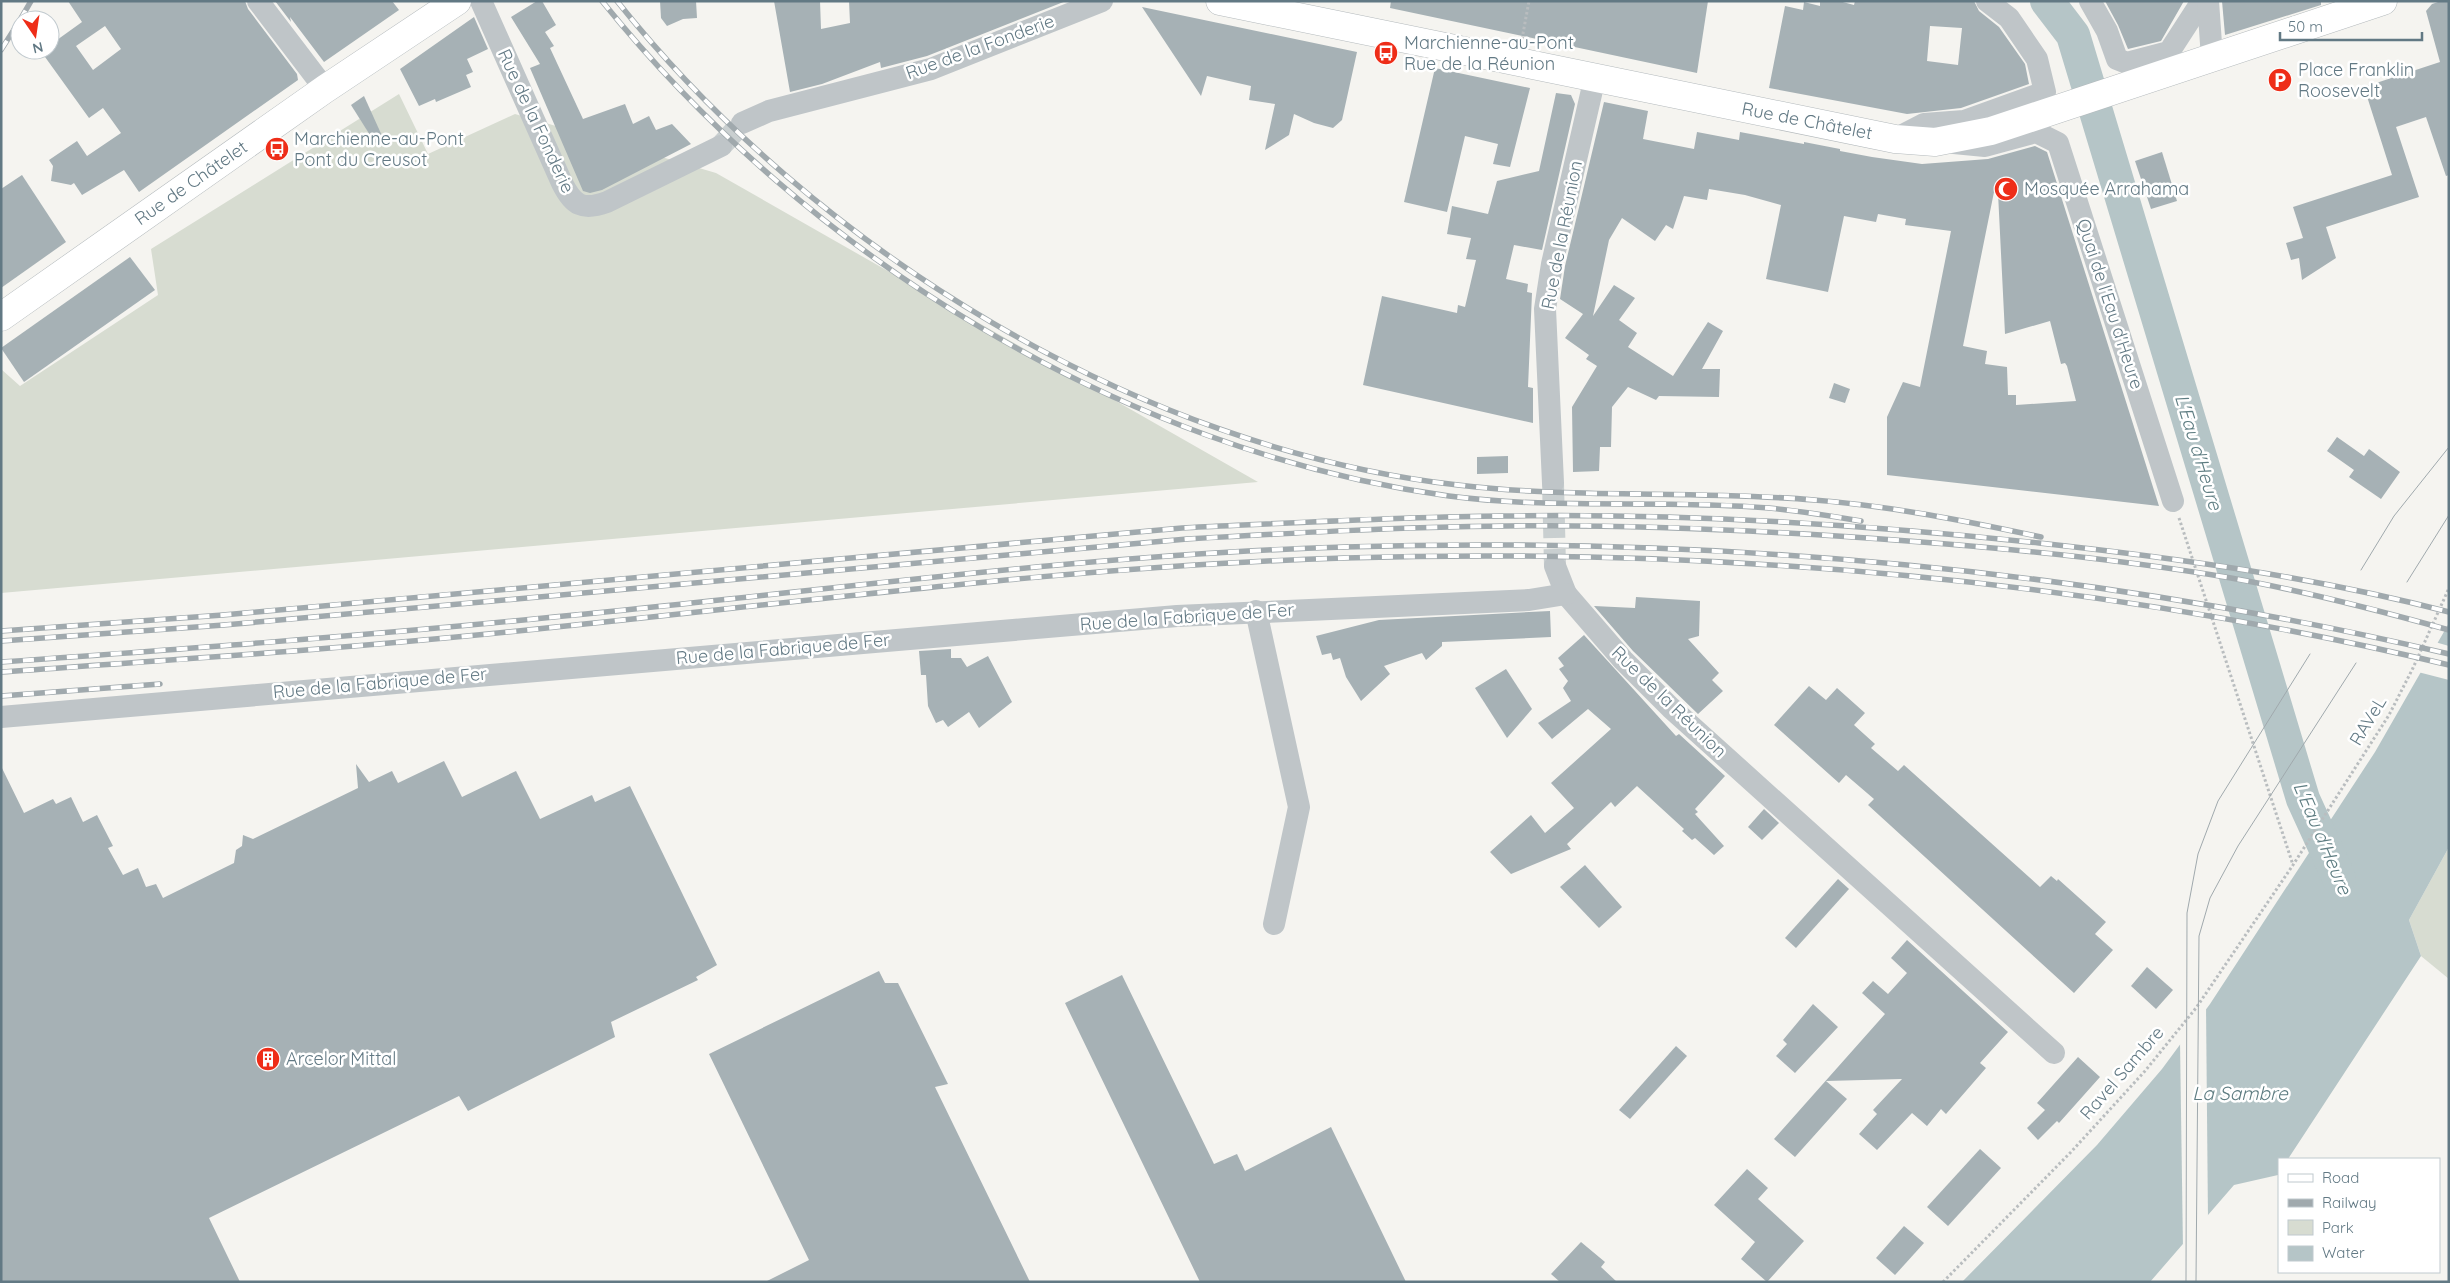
<svg xmlns="http://www.w3.org/2000/svg" width="2450" height="1283" viewBox="0 0 2450 1283" font-family="Quicksand,sans-serif">
  <style>
    .green { fill: #d7dcd1 }
    .water { fill: #b5c5c7 }
    .pier { fill: #f5f4f0 }
    .lines { fill: none; stroke-linecap: round; stroke-linejoin: round }
    .river { stroke: #b5c5c7; stroke-width: 34 }
    .building { fill: #a6b1b5; fill-rule: evenodd }
    .minor-tunnel { stroke: #c9cfd0; stroke-width: 22; stroke-dasharray: 22 11; stroke-linecap: butt }
    .major-casing { stroke: #b3b9bc; stroke-width: 29 }
    .path { stroke: #b9bdbf; stroke-width: 3; stroke-dasharray: 2.5 2.5; stroke-linecap: butt }
    .minor { stroke: #bfc5c8; stroke-width: 22 }
    .major { stroke: #fff; stroke-width: 28 }
    .tram { stroke: #a0a9ad; stroke-width: 1 }
    .rail-casing { stroke: #a0a9ad; stroke-width: 5.5 }
    .rail { stroke: #fff; stroke-width: 4; stroke-dasharray: 11; stroke-linecap: butt }
    .labels { text-anchor: middle; stroke-width: 5; stroke-linejoin: round; paint-order: stroke }
    .poi-label { font-size: 18px; fill: #627984; stroke: #fff; text-anchor: start }
    .street-label { font-size: 18px; fill: #627984; stroke: #fff }
    .water-label { font-size: 19px; font-style: italic; fill: #5d7c81; stroke: #fff }
  </style>
  <rect width="100%" height="100%" fill="#f5f4f0"/>
  <g class="green">
    <path d="M399,94L428,154L515,114L716,173L1258,482L1,593V369L20,386L158,295L151,249Z"/>
    <path d="M2449,847V979L2421,956L2409,920Z"/>
  </g>
  <path class="water" d="M2449,623V847L2409,920L2421,956L2288,1159H2279L2278,1175L2234,1185L2150,1282H1962L2097,1145L2162,1069L2210,1004L2375,752Z"/>
  <g class="pier">
    <path d="M2435,642L2449,646V680L2418,672Z"/>
    <path d="M2206,1006L2208,1220L2183,1250L2180,1041Z"/>
  </g>
  <g class="lines">
    <path class="river" d="M2047,1L2073,35L2303,799L2339,878"/>
  </g>
  <g class="building">
    <path d="M68,1H245L248,9L297,74L298,80L139,192L124,170L82,195L74,183L71,185L51,181L53,166L49,160L77,141L87,156L121,133L103,108L89,118L40,50H50V45L82,22ZM105,26L121,49L93,70L76,46Z"/>
    <path d="M275,1H392L399,10L324,62L290,17L291,22Z"/>
    <path d="M537,1H542L556,25L545,32L554,46L550,48L583,119L625,104L633,124L649,116L656,130L672,124L691,144L602,190L590,193L583,191L530,68L540,64L511,17Z"/>
    <path d="M660,1H696L697,18L683,19L667,26L661,18Z"/>
    <path d="M774,1H820L821,29L850,23L849,1H1066L927,56L881,68L880,62L822,84L790,92Z"/>
    <path d="M1391,1H1708L1697,73L1390,8Z"/>
    <path d="M1820,1H1839L1854,5L1855,1H1974L1979,11L1999,27L2025,64L2029,84L1961,108L1907,114L1769,88L1785,6L1803,10L1804,2L1820,6ZM1930,26L1962,28L1958,65L1927,61Z"/>
    <path d="M2105,1H2184L2161,41L2128,49L2118,25Z"/>
    <path d="M2222,1H2321V5L2225,35Z"/>
    <path d="M2441,1H2449V175L2446,176L2426,117L2396,127L2419,197L2326,227L2336,258L2302,280L2299,258L2291,260L2286,243L2303,238L2293,207L2392,175L2364,87L2440,62L2426,11L2432,4Z"/>
    <path d="M1142,7L1357,52L1342,120L1333,128L1314,123L1294,114L1289,135L1265,150L1275,104L1249,100L1251,86L1207,76L1201,96Z"/>
    <path d="M474,17L488,49L467,59L473,72L466,75L471,87L436,102L435,99L419,106L400,69Z"/>
    <path d="M1435,68L1530,88L1510,167L1493,164L1498,144L1465,136L1447,212L1404,202Z"/>
    <path d="M1556,93L1571,95L1575,104L1542,250L1514,245L1506,279L1528,284L1527,292L1532,293L1528,387L1533,388V423L1363,385L1382,296L1457,313L1458,305L1465,307L1476,260L1466,259L1471,238L1447,234L1452,206L1488,214L1497,181L1539,171Z"/>
    <path d="M364,96L383,138L375,143L351,105Z"/>
    <path d="M1604,102L1648,111L1643,139L1694,149L1697,132L1739,140L1740,132L1804,144V142L1840,149V151L1872,157L1922,164L1988,159L2035,146L2047,152L2159,506L1887,475V417L1903,382L1920,387L1951,231L1905,225L1906,219L1878,214L1876,222L1844,216L1828,292L1766,279L1781,205L1745,195L1709,189L1707,200L1684,196L1673,229L1666,225L1655,241L1622,218L1609,240L1593,316L1614,285L1635,298L1619,320L1637,333L1628,347L1673,376L1708,322L1723,331L1702,369H1720L1719,397L1659,396L1656,400L1628,387L1612,407L1611,447H1600L1599,471L1573,472L1572,407L1597,366L1586,359L1589,355L1565,338L1583,314L1560,299L1565,266ZM1994,192L1998,193L2005,334L2050,321L2061,364L2065,363L2067,366L2076,401L2016,405V395H2008L2007,367L1985,364L1987,351L1963,346Z"/>
    <path d="M2162,152L2177,201L2151,209L2135,161Z"/>
    <path d="M22,175L66,242L1,288V189Z"/>
    <path d="M130,257L155,290L24,382L1,348Z"/>
    <path d="M1834,383L1850,389L1845,403L1829,398Z"/>
    <path d="M2337,437L2364,456L2369,449L2400,472L2381,499L2349,477L2354,470L2327,451Z"/>
    <path d="M1508,456V473L1477,474V457Z"/>
    <path d="M1636,597L1700,601L1699,636L1688,639L1719,673L1712,680L1723,691L1698,714L1633,651L1594,606L1635,608Z"/>
    <path d="M1550,611L1551,637L1442,642V646L1426,660L1422,653L1384,666L1390,674L1361,701L1346,677L1340,658L1333,660L1331,653L1322,655L1316,636L1379,620Z"/>
    <path d="M1584,635L1676,736L1679,734L1725,776L1695,809L1698,812L1695,814L1724,846L1714,855L1695,838L1692,840L1682,831L1684,829L1637,786L1615,807L1611,802L1567,844L1571,849L1511,874L1490,852L1531,815L1545,833L1574,808L1551,783L1611,729L1588,709L1552,739L1538,723L1571,701L1563,688L1568,681L1559,669L1564,666L1558,658Z"/>
    <path d="M951,649V658H961L967,667L988,656L1012,702L979,728L969,712L948,727L943,720L936,723L928,706L926,675H921L919,651Z"/>
    <path d="M1506,669L1532,709L1507,738L1475,688Z"/>
    <path d="M1809,686L1826,700L1837,688L1865,713L1854,725L1875,744L1871,748L1898,771L1904,765L2040,887L2051,876L2057,881L2058,879L2106,922L2095,934L2113,950L2074,993L1868,805L1874,799L1846,775L1839,783L1774,725Z"/>
    <path d="M444,761L462,797L516,771L540,819L592,795L595,802L630,786L717,965L696,977L698,980L611,1022L615,1037L468,1111L459,1096L209,1218L240,1282H1V766L24,813L53,799L56,804L71,797L83,822L97,815L113,846L108,848L123,875L138,868L146,887L156,884L163,898L234,863L236,850L242,846L243,835L253,839L358,788L356,764L369,782L392,771L398,783Z"/>
    <path d="M1764,809L1779,823L1762,840L1748,827Z"/>
    <path d="M1585,865L1622,907L1599,928L1560,887Z"/>
    <path d="M1838,879L1849,889L1796,948L1785,938Z"/>
    <path d="M1907,940L2008,1032L1980,1063L1986,1068L1946,1114L1941,1109L1927,1126L1912,1113L1877,1150L1859,1134L1877,1114L1873,1110L1902,1079L1826,1081L1847,1099L1795,1157L1774,1139L1885,1014L1862,993L1873,981L1888,994L1907,973L1891,958Z"/>
    <path d="M2147,967L2173,990L2156,1009L2131,986Z"/>
    <path d="M879,971L885,983H898L948,1084L935,1087L1030,1282H765L809,1260L709,1054Z"/>
    <path d="M1122,975L1214,1164L1237,1154L1245,1171L1331,1127L1406,1282H1200L1065,1003Z"/>
    <path d="M1813,1004L1838,1027L1795,1073L1776,1056L1787,1044L1783,1040Z"/>
    <path d="M1676,1046L1687,1056L1630,1119L1619,1110Z"/>
    <path d="M2078,1057L2100,1077L2059,1123L2057,1121L2038,1140L2027,1128L2045,1110L2037,1103Z"/>
    <path d="M1980,1149L2001,1168L1948,1226L1927,1207Z"/>
    <path d="M1747,1169L1768,1188L1758,1199L1804,1241L1767,1282L1741,1259L1755,1242L1714,1205Z"/>
    <path d="M1904,1226L1924,1243L1895,1275L1876,1258Z"/>
    <path d="M1581,1242L1605,1262L1601,1267L1617,1282H1560L1551,1274Z"/>
  </g>
  <g class="lines">
    <g class="minor-tunnel">
      <path d="M721,146L742,123"/>
      <path d="M1553,483L1555,566"/>
    </g>
    <g class="major-casing">
      <g id="major">
        <path d="M1220,1L1895,139L1935,142L1991,131L2383,1"/>
        <path d="M1,317L325,89L457,1"/>
      </g>
    </g>
    <g class="path">
      <path d="M1522,39L1529,1"/>
      <path d="M2179,518L2293,865"/>
      <path d="M1943,1282L2071,1152L2145,1071L2196,1008L2293,865L2389,715L2413,668L2449,588"/>
    </g>
    <g class="minor">
      <path d="M258,1L325,89"/>
      <path d="M481,1L562,183C573,205 582,211 607,202L721,146"/>
      <path d="M2090,1L2107,31L2117,59L2127,63L2169,52L2202,1"/>
      <path d="M2208,1L2212,58"/>
      <path d="M742,123L769,111L931,69L1102,1"/>
      <path d="M1895,139L1924,124L1964,121L2045,92L2037,59L2009,18L1987,1"/>
      <path d="M1954,143L1985,146L2036,132L2058,143L2173,501"/>
      <path d="M1553,483L1545,309L1552,264L1595,77"/>
      <path d="M1555,566L1566,594L1623,660L1671,708L2054,1053"/>
      <path d="M1256,611L1299,807L1274,924"/>
      <path d="M1,717L1177,616L1529,600L1566,594"/>
    </g>
    <use href="#major" class="major"/>
    <g class="tram">
      <path d="M2361,570L2394,516L2449,447"/>
      <path d="M2407,582L2449,515"/>
      <path d="M2186,1282L2187,913L2198,854L2218,801L2310,654"/>
      <path d="M2196,1282L2199,936L2210,898L2238,846L2356,663"/>
    </g>
    <g class="rail-casing">
      <g id="rail">
        <path d="M602,1C807,256 1123,451 1449,496C1556,510 1663,499 1769,508C1800,511 1831,516 1861,521"/>
        <path d="M617,1C815,250 1140,449 1458,485C1576,499 1696,490 1814,500C1891,506 1966,521 2041,537"/>
        <path d="M20,20L31,1"/>
        <path d="M1,50L20,20"/>
        <path d="M1,631L223,615L1182,528C1289,523 1395,517 1502,516C1681,513 1861,524 2039,543C2177,558 2314,577 2449,612"/>
        <path d="M1,641L224,625L1187,539C1293,533 1399,527 1506,526C1640,524 1774,531 1908,541C2016,549 2125,560 2231,578C2305,591 2377,610 2449,630"/>
        <path d="M1,662C182,649 363,636 544,618C810,593 1076,555 1344,547C1714,536 2088,569 2449,654"/>
        <path d="M1,672C186,659 371,647 556,627C818,600 1081,566 1344,558C1714,547 2088,579 2449,665"/>
        <path d="M1,696L160,684"/>
      </g>
    </g>
    <use href="#rail" class="rail"/>
  </g>
  <defs>
    <g id="bus-disc" transform="scale(1.25)"><circle r="9.5" fill="#ee2d18" stroke="#fff"/><path d="M-5-6H5V4H4V6H2V4H-2V6H-4V4H-5ZM-3.5-4V0h7V-4ZM-3.5 1.2v1.5H-2V1.2ZM2 1.2v1.5H3.5V1.2Z" fill="#fff"/></g>
    <g id="parking-disc" transform="scale(1.25)"><circle r="9.5" fill="#ee2d18" stroke="#fff"/><path d="M-3.5-5.5H1a3.5 3.5 0 0 1 0 7H-1V5.5H-3.5ZM-1-3.4V-.6H.8a1.4 1.4 0 0 0 0-2.8Z" fill="#fff"/></g>
    <g id="mosque-disc" transform="scale(1.25)"><circle r="9.5" fill="#ee2d18" stroke="#fff"/><path d="M3.5-4.9A6 6 0 1 0 3.5 4.9A5 5 0 1 1 3.5-4.9Z" fill="#fff"/></g>
    <g id="building-disc" transform="scale(1.25)"><circle r="9.5" fill="#ee2d18" stroke="#fff"/><path d="M-4-6H4V6H1V3H-1V6H-4ZM-2.5-4.3h1.7v1.8h-1.7ZM.8-4.3h1.7v1.8H.8ZM-2.5-1h1.7V.8h-1.7ZM.8-1h1.7V.8H.8Z" fill="#fff"/></g>
  </defs>
  <g fill-rule="evenodd">
    <use href="#bus-disc" x="1386" y="53"/>
    <use href="#parking-disc" x="2280" y="80"/>
    <use href="#bus-disc" x="277" y="149"/>
    <use href="#mosque-disc" x="2006" y="189"/>
    <use href="#building-disc" x="268" y="1059"/>
  </g>
  <g class="labels">
    <g class="poi-label">
      <text x="1404" y="49">Marchienne-au-Pont<tspan x="1404" dy="21">Rue de la Réunion</tspan></text>
      <text x="2298" y="76">Place Franklin<tspan x="2298" dy="21">Roosevelt</tspan></text>
      <text x="294" y="145">Marchienne-au-Pont<tspan x="294" dy="21">Pont du Creusot</tspan></text>
      <text x="2024" y="195">Mosquée Arrahama</text>
      <text x="286" y="1065">Arcelor Mittal</text>
    </g>
    <g class="street-label">
      <text transform="translate(980 47) rotate(-20)" y="6">Rue de la Fonderie</text>
      <text transform="translate(536 121) rotate(65)" y="6">Rue de la Fonderie</text>
      <text transform="translate(1807 121) rotate(11)" y="6">Rue de Châtelet</text>
      <text transform="translate(191 183) rotate(-35)" y="6">Rue de Châtelet</text>
      <text transform="translate(1562 235) rotate(-79)" y="6">Rue de la Réunion</text>
      <text transform="translate(2110 304) rotate(72)" y="6">Quai de l'Eau d'Heure</text>
      <text transform="translate(1187 617) rotate(-4)" y="6">Rue de la Fabrique de Fer</text>
      <text transform="translate(783 649) rotate(-5)" y="6">Rue de la Fabrique de Fer</text>
      <text transform="translate(380 683) rotate(-5)" y="6">Rue de la Fabrique de Fer</text>
      <text transform="translate(1669 702) rotate(44)" y="6">Rue de la Réunion</text>
      <text transform="translate(2368 721) rotate(-59)" y="6">RAVeL</text>
      <text transform="translate(2122 1073) rotate(-49)" y="6">Ravel Sambre</text>
    </g>
    <g class="water-label">
      <text transform="translate(2199 452) rotate(73)" y="7">L'Eau d'Heure</text>
      <text transform="translate(2323 838) rotate(67)" y="7">L'Eau d'Heure</text>
      <text x="2240" y="1100">La Sambre</text>
    </g>
  </g>
  <rect width="2450" height="1283" fill="none" stroke="#627984" stroke-width="5"/>
  <rect x="2278" y="1158" width="162" height="115" fill="#ffffff" stroke="#c0c9ce"/>
  <rect x="2288" y="1174" width="25" height="8" fill="#ffffff" stroke="#c0c9ce"/>
  <text x="2322" y="1183" font-size="15" fill="#627984">Road</text>
  <rect x="2288" y="1199" width="25" height="8" fill="#a0a9ad" stroke="#c0c9ce"/>
  <text x="2322" y="1208" font-size="15" fill="#627984">Railway</text>
  <rect x="2288" y="1220" width="25" height="15" fill="#d7dcd1" stroke="#c0c9ce"/>
  <text x="2322" y="1233" font-size="15" fill="#627984">Park</text>
  <rect x="2288" y="1246" width="25" height="15" fill="#b5c5c7" stroke="#c0c9ce"/>
  <text x="2322" y="1258" font-size="15" fill="#627984">Water</text>
  <g transform="translate(35 35) rotate(167)"><circle r="24" fill="#ffffff" stroke="#c0c9ce"/>
  <path d="M0-4L9 19L0 12L-9 19Z" fill="#ee2d18"/>
  <text y="-8" font-size="14" font-weight="bold" text-anchor="middle" fill="#627984">N</text>
  </g>
  <path d="M2280 32v8h142v-8" fill="none" stroke="#627984" stroke-width="2.5"/>
  <text x="2288" y="32" font-size="15" fill="#627984" stroke="#ffffff" stroke-width="4" paint-order="stroke">50 m</text>
</svg>
